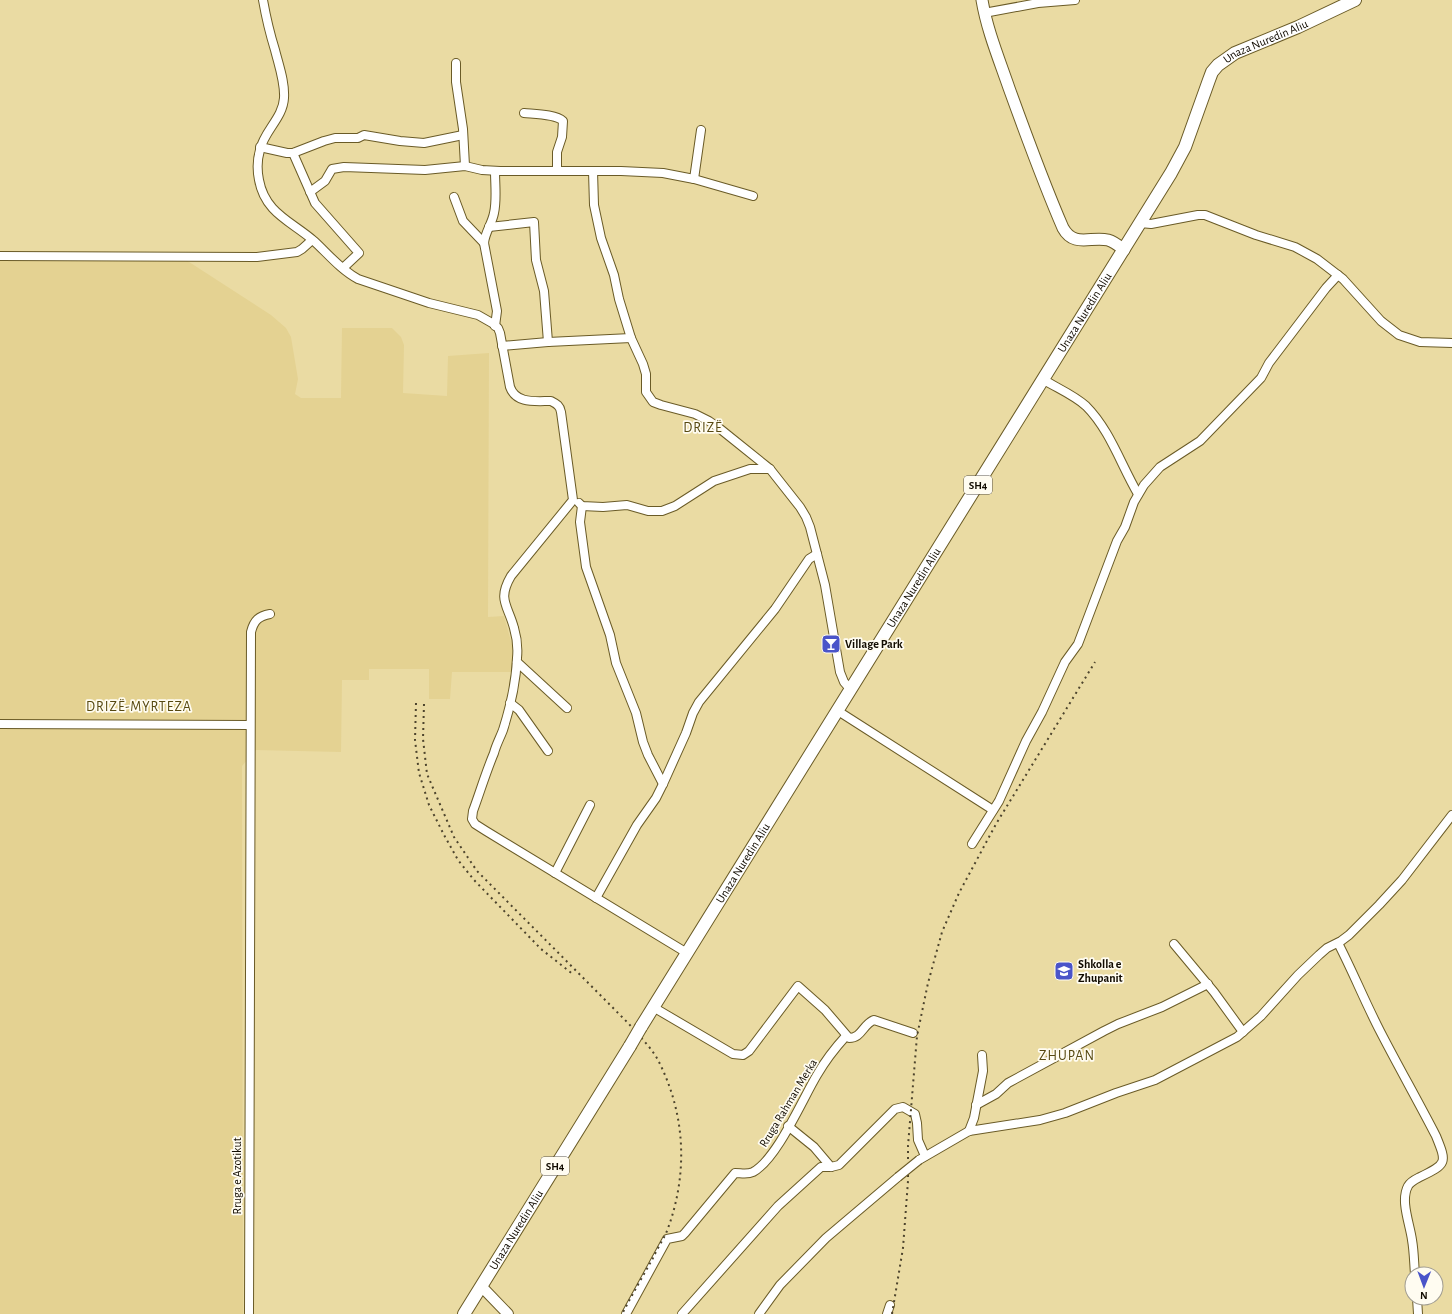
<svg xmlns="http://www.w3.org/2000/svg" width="1452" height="1314" viewBox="0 0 1452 1314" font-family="'Alegreya Sans',sans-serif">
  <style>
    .built { fill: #e4d292 }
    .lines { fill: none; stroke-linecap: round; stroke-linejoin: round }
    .minor-casing { stroke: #6a5b27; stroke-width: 10 }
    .tertiary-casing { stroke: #6a5b27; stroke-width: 12 }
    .secondary-casing { stroke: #6a5b27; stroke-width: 13 }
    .primary-casing { stroke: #6a5b27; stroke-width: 14 }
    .minor { stroke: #fff; stroke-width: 8 }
    .tertiary { stroke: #fff; stroke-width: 10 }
    .secondary { stroke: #fff; stroke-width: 11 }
    .primary { stroke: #fff; stroke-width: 12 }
    .rail { stroke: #4d442d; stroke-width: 2; stroke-dasharray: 2 4; stroke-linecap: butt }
    .minor-bridge-casing { stroke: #6a5b27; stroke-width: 10; stroke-linecap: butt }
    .primary-bridge-casing { stroke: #6a5b27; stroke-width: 14; stroke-linecap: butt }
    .minor-bridge { stroke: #fff; stroke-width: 8 }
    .primary-bridge { stroke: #fff; stroke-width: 12 }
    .labels { text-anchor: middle; stroke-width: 3.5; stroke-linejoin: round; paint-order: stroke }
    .shield { fill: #fffcf1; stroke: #585348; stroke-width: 1 }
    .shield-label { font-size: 11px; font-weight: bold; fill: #110b00 }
    .street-label { font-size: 12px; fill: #110b00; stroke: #fffcf1 }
    .poi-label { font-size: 12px; font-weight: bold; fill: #110b00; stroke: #fffcf1; text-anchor: start }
    .quarter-label { font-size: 14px; letter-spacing: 1px; fill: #564810; stroke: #fffcf1 }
  </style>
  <rect width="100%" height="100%" fill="#eadba3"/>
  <path class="built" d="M186,260L271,315L286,328L291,337L298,379L295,394L301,398H341L342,328H392L401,337L404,345L403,393L447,396L448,356L489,353L488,617L504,616L512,645V672H452L450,699H429V669H369V680H342L341,752L256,750L242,766L243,1314H0V261Z"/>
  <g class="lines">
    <g class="minor-casing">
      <g id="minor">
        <path d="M263,0C266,17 270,34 275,50C279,66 285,82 284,98C283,118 264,131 260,150C257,160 257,170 259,180C265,213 291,221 314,241C328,254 341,270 358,279L429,303L478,315L492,323L498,328L500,333L510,387C516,404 535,401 551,401C557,404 560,406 561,412L573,500L511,576C497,600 508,605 514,628C517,638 518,648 517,658C516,682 510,708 503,730C500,738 496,745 494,753C486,772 480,792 473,811L472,819L475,824L486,831L687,953"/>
        <path d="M984,13L1038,3L1075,0"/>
        <path d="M456,63V82L463,129L465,166"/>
        <path d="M524,113C534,114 556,114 563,121L562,137L557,152V171"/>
        <path d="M260,147L287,153H293L324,141L335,138H358L364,135L400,141L424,143L463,135"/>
        <path d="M293,153L315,203L359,253L343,268"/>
        <path d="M495,171C495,185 497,200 494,213C492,224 485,232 484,243L497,311L495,326"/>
        <path d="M593,171L594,205L601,238L614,275L619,299L631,338L643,364L646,374V392L653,402L661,405L695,414L709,421L719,428L770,469L800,507L806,517L810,527L825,585L840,672L844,682L851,690"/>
        <path d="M694,179L753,196"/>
        <path d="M310,192L325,181L332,169L344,167L425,170L465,166L482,170L500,171H621L663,173L694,179L701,130"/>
        <path d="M454,197L463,221L484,243"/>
        <path d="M1140,223L1151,224L1198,215H1205L1256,235L1295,247L1317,259L1343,279L1381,321L1399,335L1420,342L1452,343"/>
        <path d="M489,227L534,222L536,260L544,291L548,342"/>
        <path d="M0,256L257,257L297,252L302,249L312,240"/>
        <path d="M502,346L548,342L631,338"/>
        <path d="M1044,380C1057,388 1074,395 1086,406C1110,430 1121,465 1138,494"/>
        <path d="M579,503L582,506L603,507L627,505L648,511H662L675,506L714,481L750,469H770"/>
        <path d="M582,506L580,522L586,567L610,635L616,663L636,713L643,742L648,755L663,784"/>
        <path d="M517,662L567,708"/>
        <path d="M510,703L519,710L548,751"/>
        <path d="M838,711L993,810"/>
        <path d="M0,724L250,725"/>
        <path d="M972,844L999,801L1026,741L1042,712L1065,662L1078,644L1117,541L1125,527L1134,502L1144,485L1160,467L1200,441L1261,378L1269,363L1326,288L1338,275"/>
        <path d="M555,873L590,805"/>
        <path d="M596,898L637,825L656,798L663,784L686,733L693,713L699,702L775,609L809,559L817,554"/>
        <path d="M1338,943C1353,972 1365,1002 1380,1031C1398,1066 1418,1101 1436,1136C1447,1163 1447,1164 1420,1177C1416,1179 1411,1181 1408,1186C1400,1201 1410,1224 1412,1240C1414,1251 1414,1263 1415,1274"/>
        <path d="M1174,944L1214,992L1243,1032"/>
        <path d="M653,1007L733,1054L743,1055L749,1051L798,986L825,1010L849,1038C862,1038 863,1024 874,1020L913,1033"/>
        <path d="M976,1105L996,1094L1008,1083L1104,1031L1118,1024L1162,1007L1208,984"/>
        <path d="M788,1126L814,1147L831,1167"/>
        <path d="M969,1131L974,1118L983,1071L982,1055"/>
        <path d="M919,1160L969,1131L1040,1120L1065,1113L1116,1093L1155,1080L1237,1037L1261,1016L1298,975L1319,955L1327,948L1341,941L1349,935L1379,905L1402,880L1452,815"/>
        <path d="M1417,1298L1418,1314"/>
        <path d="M249,1314L251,632C254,620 259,616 270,614"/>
        <path d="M626,1314L667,1239L682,1236L685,1233L735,1173C741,1173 747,1175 753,1172C777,1159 802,1100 817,1075C825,1061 835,1048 846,1036"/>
        <path d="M682,1314L778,1206L821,1167H831L839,1165L895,1109L903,1107L915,1114L917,1123L918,1140L925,1156"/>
        <path d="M759,1314L780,1285L826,1238L898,1177"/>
        <path d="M887,1314L890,1305"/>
      </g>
    </g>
    <g class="tertiary-casing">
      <path id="tertiary" d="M481,1286L508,1314"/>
    </g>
    <g class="secondary-casing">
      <path id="secondary" d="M982,0C987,30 999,59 1009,88C1026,135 1043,182 1063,228C1074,248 1091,236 1108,240C1115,242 1119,246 1124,250"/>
    </g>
    <g class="primary-casing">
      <g id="primary">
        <path id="s1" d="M641,1027L1171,173L1185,147L1209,80L1212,72L1218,65L1235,53L1298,27L1355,0"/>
        <path id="s2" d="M464,1314L630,1046"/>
      </g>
    </g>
    <use href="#minor" class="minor"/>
    <use href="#tertiary" class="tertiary"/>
    <use href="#secondary" class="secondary"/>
    <use href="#primary" class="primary"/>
    <g class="rail">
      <path d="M416,703L415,740L419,773L429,805L444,835L458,860L474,880L541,949L574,975"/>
      <path d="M424,704L423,739L427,774L454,837L477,871L629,1024C639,1036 652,1048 659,1062C686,1116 688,1175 667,1231C663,1240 657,1249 653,1258C643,1276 632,1295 622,1314"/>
      <path d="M892,1314L903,1248L908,1181V1146L917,1036L928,983L942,932L959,893L996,824L1095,662"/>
    </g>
    <g class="minor-bridge-casing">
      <path id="minor-bridge" d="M898,1177L919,1160"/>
    </g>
    <g class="primary-bridge-casing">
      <path id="primary-bridge" d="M630,1046L641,1027"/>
    </g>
    <use href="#minor-bridge" class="minor-bridge"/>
    <use href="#primary-bridge" class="primary-bridge"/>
  </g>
  <defs>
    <g id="bar-square" transform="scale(1)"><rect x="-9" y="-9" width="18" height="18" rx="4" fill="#4a54c9" stroke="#fffcf1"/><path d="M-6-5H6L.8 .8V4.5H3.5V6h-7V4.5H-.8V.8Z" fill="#fff"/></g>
    <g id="school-square" transform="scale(1)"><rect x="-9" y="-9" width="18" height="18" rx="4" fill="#4a54c9" stroke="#fffcf1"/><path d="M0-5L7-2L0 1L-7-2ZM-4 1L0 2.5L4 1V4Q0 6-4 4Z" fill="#fff"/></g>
  </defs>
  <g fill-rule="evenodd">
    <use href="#bar-square" x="831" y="644"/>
    <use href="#school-square" x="1064" y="971"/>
  </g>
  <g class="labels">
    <g class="shield">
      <rect x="964" y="476" width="28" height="18" rx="3"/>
      <rect x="541" y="1157" width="28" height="18" rx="3"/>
    </g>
    <g class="shield-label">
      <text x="978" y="489">SH4</text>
      <text x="555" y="1170">SH4</text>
    </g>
    <g class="street-label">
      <text dy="4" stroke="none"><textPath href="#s1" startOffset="1177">Unaza Nuredin Aliu</textPath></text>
      <text dy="4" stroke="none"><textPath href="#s1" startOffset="841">Unaza Nuredin Aliu</textPath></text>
      <text dy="4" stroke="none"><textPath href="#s1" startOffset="517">Unaza Nuredin Aliu</textPath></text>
      <text dy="4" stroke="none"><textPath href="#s1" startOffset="193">Unaza Nuredin Aliu</textPath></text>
      <text transform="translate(788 1103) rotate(-59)" y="4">Rruga Rahman Merka</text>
      <text transform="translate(237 1176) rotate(-90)" y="4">Rruga e Azotikut</text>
      <text dy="4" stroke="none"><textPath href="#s2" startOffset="99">Unaza Nuredin Aliu</textPath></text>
    </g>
    <g class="poi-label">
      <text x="845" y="648">Village Park</text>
      <text x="1078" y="968">Shkolla e<tspan x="1078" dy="14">Zhupanit</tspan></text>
    </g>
    <g class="quarter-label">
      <text x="703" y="432">DRIZË</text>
      <text x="139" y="711">DRIZË-MYRTEZA</text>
      <text x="1067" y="1060">ZHUPAN</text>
    </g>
  </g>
  <g transform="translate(1424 1286) rotate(181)"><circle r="19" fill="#fffcf1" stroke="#a09c91"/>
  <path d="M0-3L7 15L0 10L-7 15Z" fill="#4a54c9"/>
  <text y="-6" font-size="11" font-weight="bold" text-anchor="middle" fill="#110b00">N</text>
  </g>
</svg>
